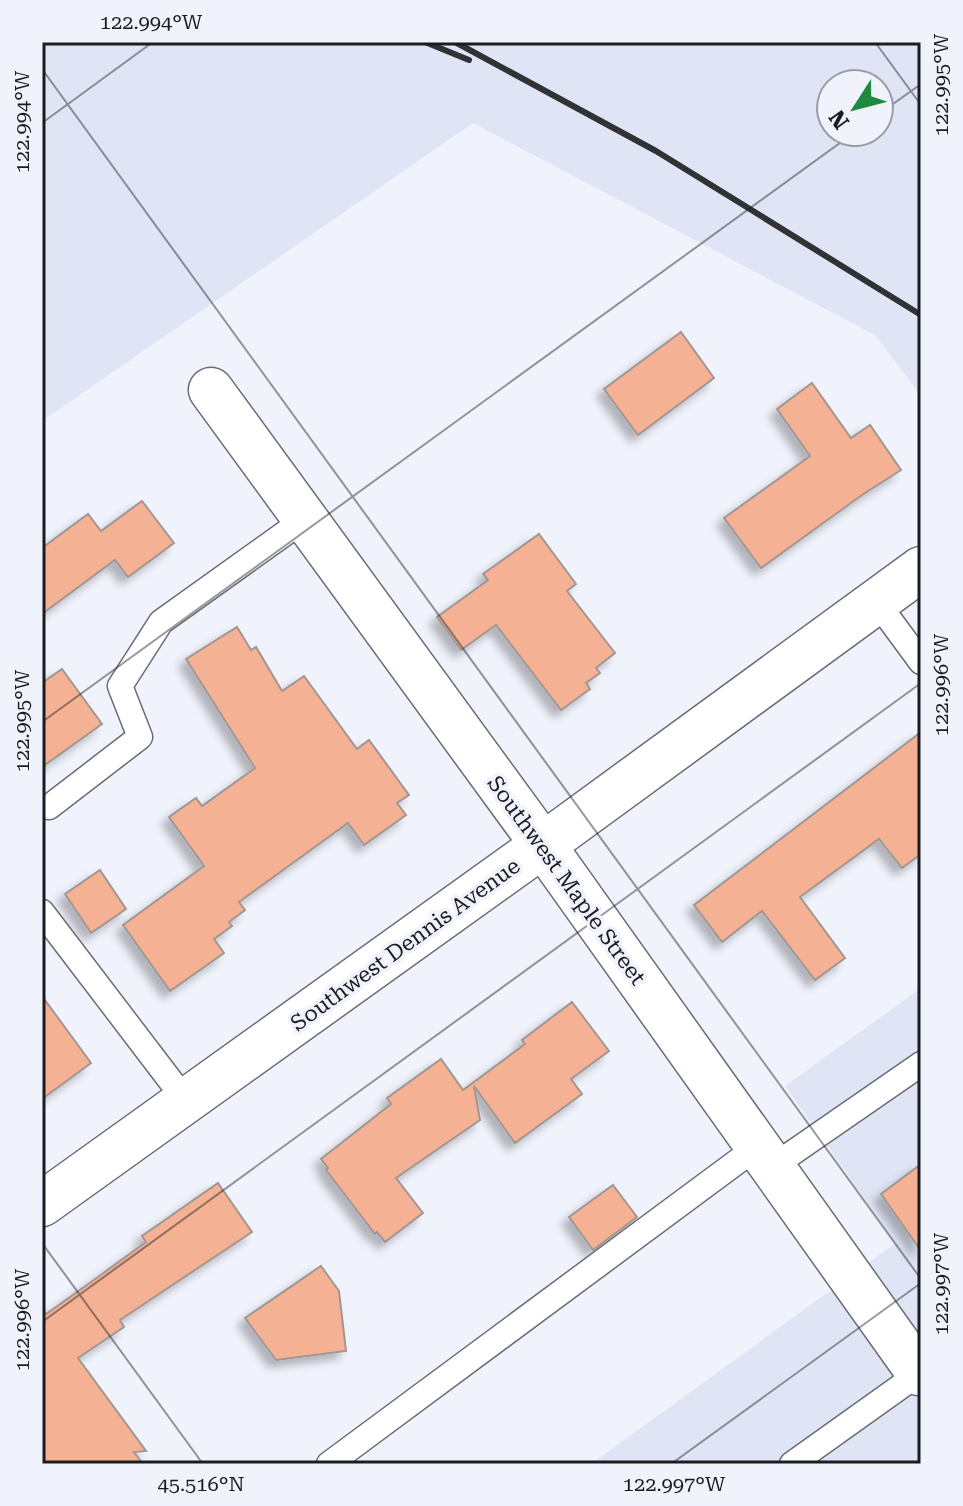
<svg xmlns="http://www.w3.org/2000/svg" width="963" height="1506" viewBox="0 0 963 1506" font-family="'Roboto Serif',serif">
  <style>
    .built { fill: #e0e5f6; fill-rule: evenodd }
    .building { fill: #f4b193; stroke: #a19692; stroke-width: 2; filter: url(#shadow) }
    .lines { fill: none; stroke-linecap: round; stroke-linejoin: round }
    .lane-casing { stroke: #696c74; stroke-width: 27 }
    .street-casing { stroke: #696c74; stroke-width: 47 }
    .lane { stroke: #fff; stroke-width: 24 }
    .street { stroke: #fff; stroke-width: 44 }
    .rail { stroke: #303236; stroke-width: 6 }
    .ticks { fill: none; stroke: #1b1c20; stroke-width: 2; stroke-opacity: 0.45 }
    .labels { text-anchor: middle; stroke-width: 7; stroke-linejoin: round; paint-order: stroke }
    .street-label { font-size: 22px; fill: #1b1c20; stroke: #f0f2fc }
    .neatline { fill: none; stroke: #1b1c20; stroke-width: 3 }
    .ticks-label { font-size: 20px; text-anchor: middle; fill: #1b1c20 }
  </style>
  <defs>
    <filter id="shadow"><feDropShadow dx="-7" dy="7" stdDeviation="4" flood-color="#0004"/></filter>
  </defs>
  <rect width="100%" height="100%" fill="#f0f2fc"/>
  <g class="built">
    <path d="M42,42H921V396L875,335L473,123L42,421ZM831,84H879V132H831Z"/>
    <path d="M921,988V1464H591L896,1243L785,1086Z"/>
  </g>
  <g class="building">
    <path d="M681,332L714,378L638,435L604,389Z"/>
    <path d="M812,383L851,438L870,425L901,470L862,495L761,568L724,518L810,456L777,409Z"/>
    <path d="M142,501L174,543L128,577L115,560L42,614V548L88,514L101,531Z"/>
    <path d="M539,534L576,584L567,591L615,653L596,668L600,673L586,683L590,689L561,710L496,625L461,650L437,617L488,580L483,574Z"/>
    <path d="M237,627L251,650L256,647L282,691L304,676L357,749L369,740L409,795L397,803L406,815L364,845L348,823L239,902L245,910L229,922L232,926L214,939L224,953L170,991L123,925L204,866L169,817L196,798L202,806L255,768L186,659Z"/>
    <path d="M62,669L102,724L42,767V683Z"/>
    <path d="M921,732V854L902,868L879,839L800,897L845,958L815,980L762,911L722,942L694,905Z"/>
    <path d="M100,870L126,909L91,933L65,894Z"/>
    <path d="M42,996L91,1063L42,1099Z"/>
    <path d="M572,1002L609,1051L571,1079L582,1094L515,1143L474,1086L480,1120L396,1178L423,1213L385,1242L377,1232L375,1234L326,1170L328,1168L321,1159L391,1104L387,1098L441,1059L463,1090L525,1044L522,1040Z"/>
    <path d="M921,1164V1251L881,1194Z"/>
    <path d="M218,1183L252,1232L120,1320L124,1327L78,1358L146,1451L134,1452L143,1464H42V1308L46,1314L91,1282L146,1242L142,1236Z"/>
    <path d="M613,1185L637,1217L593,1250L569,1217Z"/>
    <path d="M321,1266L339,1291L346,1351L276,1360L245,1318Z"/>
  </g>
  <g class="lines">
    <g class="lane-casing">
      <g id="lane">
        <path d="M876,601L921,662"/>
        <path d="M49,807L140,737L120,686L161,622L305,519"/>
        <path d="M42,912L186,1101"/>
        <path d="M772,1167L921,1064"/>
        <path d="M329,1464L757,1147"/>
        <path d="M792,1464L921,1372"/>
      </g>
    </g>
    <g class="street-casing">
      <g id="street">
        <path d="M211,390L543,845L919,1373"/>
        <path d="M42,1204L543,845L921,569"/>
      </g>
    </g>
    <use href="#lane" class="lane"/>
    <use href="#street" class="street"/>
    <g class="rail">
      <path d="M425,42L469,60"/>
      <path d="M455,42L656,151L921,315"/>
    </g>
  </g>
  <path class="ticks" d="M875,42L921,105M42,69L921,1279M879,114L921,84M42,123L153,42M42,722L855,132M42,1243L203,1464M42,1322L921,683M671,1464L921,1283"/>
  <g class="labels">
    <g class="street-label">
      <text transform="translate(567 880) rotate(54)" y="8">Southwest Maple Street</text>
      <text transform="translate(405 944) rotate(-36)" y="8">Southwest Dennis Avenue</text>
    </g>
  </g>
  <rect width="963" height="1506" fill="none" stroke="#f0f2fc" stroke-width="88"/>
  <g transform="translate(855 108) rotate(234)"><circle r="38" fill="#f0f2fc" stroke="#9b9ca4" stroke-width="2"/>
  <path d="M0-6L14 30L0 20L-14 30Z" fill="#208940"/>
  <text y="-12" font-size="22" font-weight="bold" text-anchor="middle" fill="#1b1c20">N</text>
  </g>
  <rect x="44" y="44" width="875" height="1418" class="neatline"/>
  <g class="ticks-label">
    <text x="151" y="29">122.994°W</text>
    <text transform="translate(941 85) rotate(-90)" y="7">122.995°W</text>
    <text transform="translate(22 122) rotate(-90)" y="7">122.994°W</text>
    <text transform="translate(941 685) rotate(-90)" y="7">122.996°W</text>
    <text transform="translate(22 721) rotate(-90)" y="7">122.995°W</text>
    <text transform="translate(941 1284) rotate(-90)" y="7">122.997°W</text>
    <text transform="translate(22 1320) rotate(-90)" y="7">122.996°W</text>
    <text x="201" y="1491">45.516°N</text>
    <text x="674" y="1491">122.997°W</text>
  </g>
</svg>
